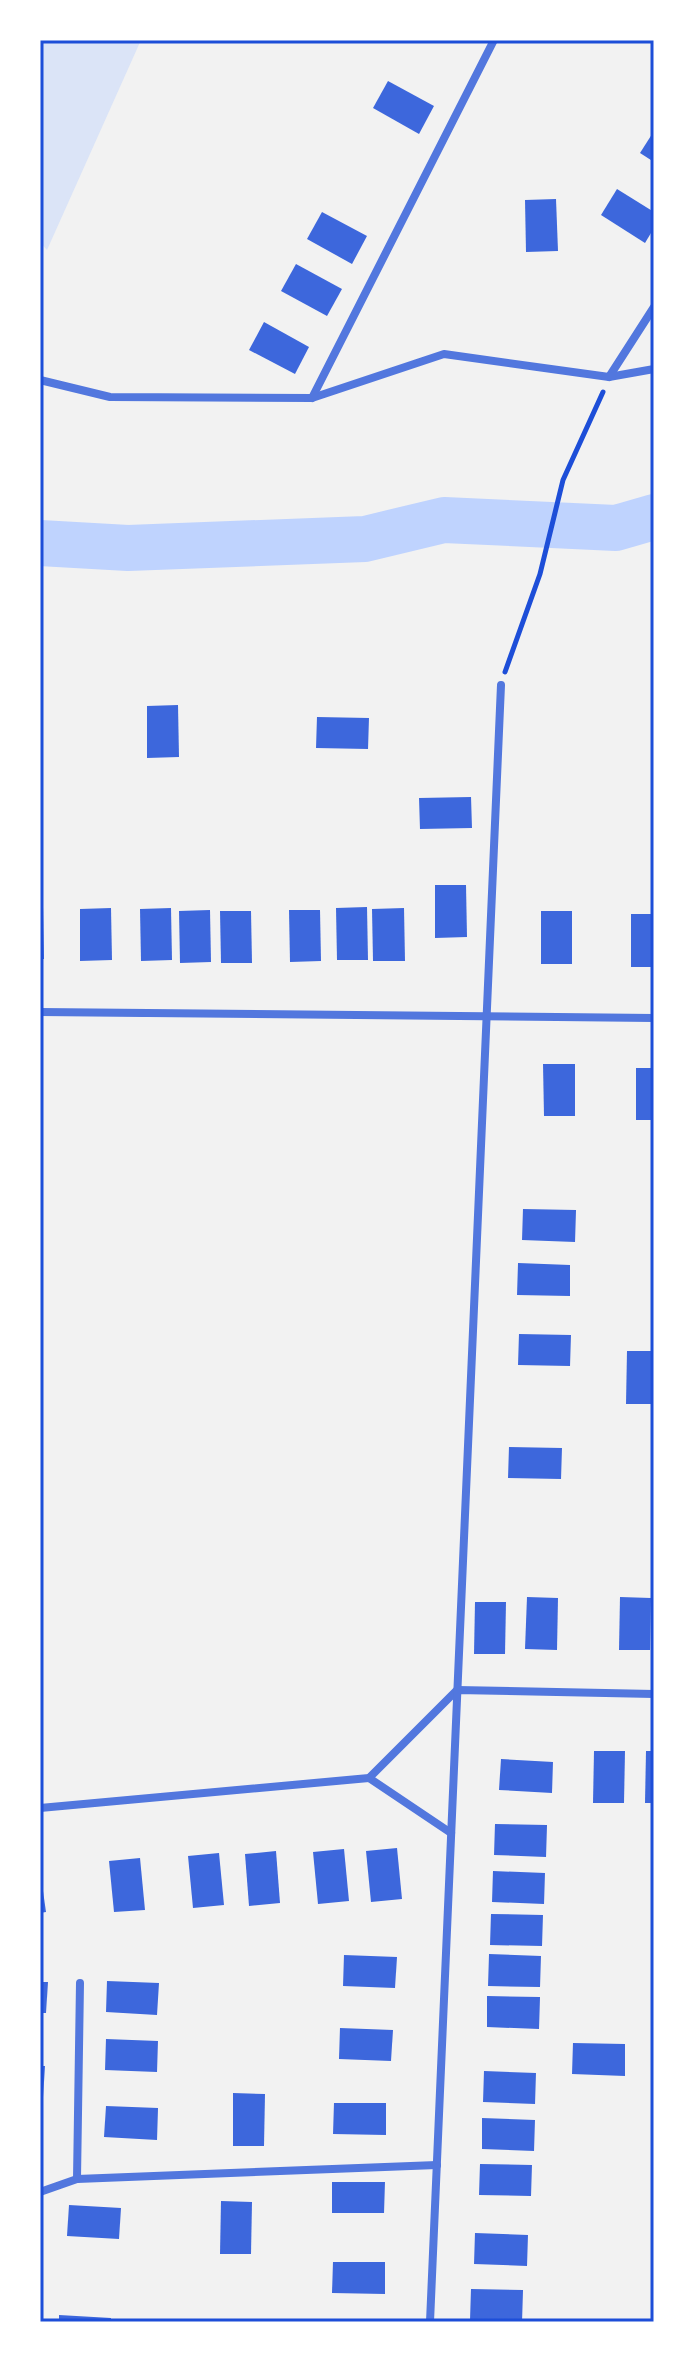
<svg xmlns="http://www.w3.org/2000/svg" width="694" height="2362" viewBox="0 0 694 2362" font-family="'Libre Baskerville',serif">
  <style>
    .green { fill: #dbe4f7 }
    .lines { fill: none; stroke-linecap: round; stroke-linejoin: round }
    .river { stroke: #bfd3fe; stroke-width: 46 }
    .building { fill: #3d67dc }
    .path { stroke: #1d4ed8; stroke-width: 5 }
    .minor { stroke: #5277de; stroke-width: 8 }
    .neatline { fill: none; stroke: #1d4ed8; stroke-width: 3 }
  </style>
  <rect width="100%" height="100%" fill="#f2f2f2"/>
  <path class="green" d="M40,40H141L47,250L40,242Z"/>
  <g class="lines">
    <path class="river" d="M40,543L128,548L365,539L444,520L616,528L654,517"/>
  </g>
  <g class="building">
    <path d="M388,81L434,106L419,134L373,108Z"/>
    <path d="M654,131V162L640,153Z"/>
    <path d="M617,189L654,212V228L645,243L601,215Z"/>
    <path d="M556,199L558,251L526,252L525,200Z"/>
    <path d="M322,212L367,236L352,264L307,239Z"/>
    <path d="M296,264L342,289L327,316L281,291Z"/>
    <path d="M264,322L309,347L295,374L249,350Z"/>
    <path d="M178,705L179,757L147,758V706Z"/>
    <path d="M317,717L369,718L368,749L316,748Z"/>
    <path d="M471,797L472,828L420,829L419,798Z"/>
    <path d="M435,885H466L467,937L435,938Z"/>
    <path d="M40,907H43L44,959H40Z"/>
    <path d="M367,907L368,960H337L336,908Z"/>
    <path d="M111,908L112,960L80,961V909Z"/>
    <path d="M171,908L172,960L141,961L140,909Z"/>
    <path d="M404,908L405,961H373L372,909Z"/>
    <path d="M210,910L211,962L180,963L179,911Z"/>
    <path d="M289,910H320L321,961L290,962Z"/>
    <path d="M220,911H251L252,963H221Z"/>
    <rect x="541" y="911" width="31" height="53"/>
    <rect x="631" y="914" width="23" height="53"/>
    <path d="M543,1064H575V1116H544Z"/>
    <rect x="636" y="1068" width="18" height="52"/>
    <path d="M523,1209L576,1210L575,1242L522,1240Z"/>
    <path d="M518,1263L570,1265V1296L517,1295Z"/>
    <path d="M519,1334L571,1335L570,1366L518,1365Z"/>
    <path d="M627,1351H654V1404H626Z"/>
    <path d="M509,1447L562,1448L561,1479L508,1478Z"/>
    <path d="M527,1597L558,1598L557,1650L525,1649Z"/>
    <path d="M620,1597L651,1598L650,1650H619Z"/>
    <path d="M475,1602H506L505,1654H474Z"/>
    <path d="M594,1751H625L624,1803H593Z"/>
    <path d="M646,1751H654V1803H645Z"/>
    <path d="M501,1759L553,1762L552,1793L499,1790Z"/>
    <path d="M495,1824L547,1825L546,1857L494,1855Z"/>
    <path d="M397,1848L402,1899L371,1902L366,1851Z"/>
    <path d="M344,1849L349,1901L318,1904L313,1852Z"/>
    <path d="M276,1851L280,1903L249,1906L245,1854Z"/>
    <path d="M219,1853L224,1905L193,1908L188,1856Z"/>
    <path d="M140,1858L145,1910L114,1912L109,1861Z"/>
    <path d="M40,1870L46,1912L40,1913Z"/>
    <path d="M493,1871L545,1873L544,1904L492,1902Z"/>
    <path d="M491,1914L543,1915L542,1946L490,1945Z"/>
    <path d="M489,1954L541,1956L540,1987L488,1986Z"/>
    <path d="M344,1955L397,1957L395,1988L343,1986Z"/>
    <path d="M107,1981L159,1983L157,2015L106,2012Z"/>
    <path d="M40,1982H48L46,2013H40Z"/>
    <path d="M487,1996L540,1997L539,2029L487,2027Z"/>
    <path d="M340,2028L393,2030L391,2061L339,2059Z"/>
    <path d="M106,2039L158,2041L157,2072L105,2070Z"/>
    <path d="M573,2043L625,2044V2076L572,2074Z"/>
    <path d="M40,2066H45L43,2097H40Z"/>
    <path d="M484,2071L536,2073L535,2104L483,2102Z"/>
    <path d="M233,2093L265,2094L264,2146H233Z"/>
    <path d="M334,2103H386V2135L333,2134Z"/>
    <path d="M106,2106L158,2108L157,2140L104,2137Z"/>
    <path d="M482,2118L535,2120L534,2151L482,2149Z"/>
    <path d="M480,2164L532,2165L531,2196L479,2195Z"/>
    <path d="M332,2182H385L384,2213H332Z"/>
    <path d="M221,2201L252,2202L251,2254H220Z"/>
    <path d="M69,2205L121,2208L119,2239L67,2236Z"/>
    <path d="M475,2233L528,2235L527,2266L474,2264Z"/>
    <path d="M333,2262H385V2294L332,2293Z"/>
    <path d="M471,2289L523,2290L522,2322L470,2320Z"/>
    <path d="M59,2315L111,2318V2322H59Z"/>
  </g>
  <g class="lines">
    <path class="path" d="M505,672L540,574L563,480L603,392"/>
    <g class="minor">
      <path d="M609,377L654,307"/>
      <path d="M40,380L110,397L312,398L444,354L609,377L654,369"/>
      <path d="M312,398L494,40"/>
      <path d="M40,1012L654,1018"/>
      <path d="M369,1778L451,1833"/>
      <path d="M40,1808L369,1778L457,1690L654,1694"/>
      <path d="M77,2179L80,1983"/>
      <path d="M40,2192L77,2179L437,2165"/>
      <path d="M430,2322L501,685"/>
    </g>
  </g>
  <rect width="694" height="2362" fill="none" stroke="#ffffff" stroke-width="84"/>
  <rect x="42" y="42" width="610" height="2278" class="neatline"/>
</svg>
